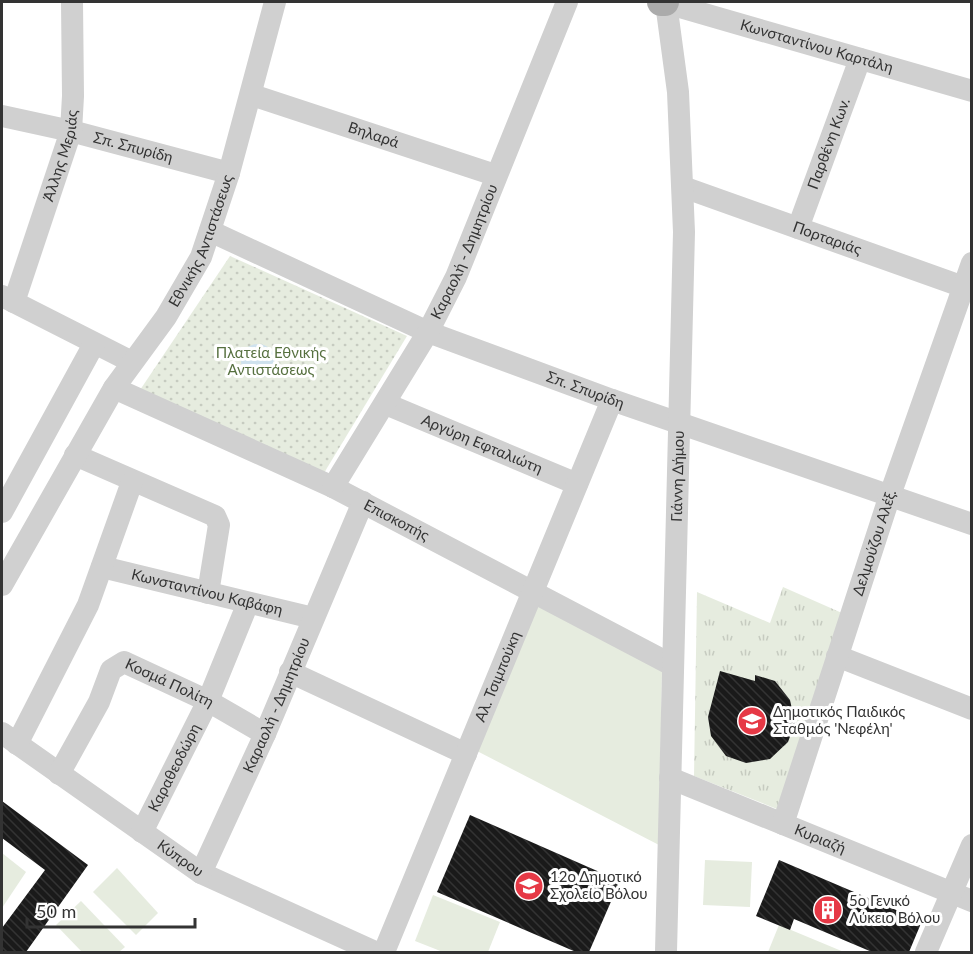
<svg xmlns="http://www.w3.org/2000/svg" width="973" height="954" viewBox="0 0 973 954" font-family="Lato,sans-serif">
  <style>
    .grass { fill: url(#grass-tufts) }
    .park { fill: url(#park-dots) }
    .pitch { fill: #e6ecdf }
    .water { fill: #cfe2ee }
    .building { fill: url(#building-back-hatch) }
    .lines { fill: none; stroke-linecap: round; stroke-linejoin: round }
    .minor { stroke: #d0d0d0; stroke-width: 22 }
    .major { stroke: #ababab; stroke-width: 28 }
    .labels { text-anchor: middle; stroke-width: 6; stroke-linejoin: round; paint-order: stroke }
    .street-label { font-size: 15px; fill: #333; stroke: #fff }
    .park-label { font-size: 15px; fill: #56703f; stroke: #fff }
    .poi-label { font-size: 15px; fill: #333; stroke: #fff; text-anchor: start }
  </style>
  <defs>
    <pattern id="grass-tufts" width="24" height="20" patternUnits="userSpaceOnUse" patternTransform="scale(1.5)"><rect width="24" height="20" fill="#e6ecdf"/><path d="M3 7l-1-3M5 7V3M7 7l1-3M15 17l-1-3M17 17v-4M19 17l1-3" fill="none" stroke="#c6cbc0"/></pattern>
    <pattern id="park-dots" width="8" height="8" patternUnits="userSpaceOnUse" patternTransform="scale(1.5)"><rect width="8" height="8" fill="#e6ecdf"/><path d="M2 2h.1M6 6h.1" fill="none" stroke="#c6cbc0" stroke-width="1.8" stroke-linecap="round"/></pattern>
    <pattern id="building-back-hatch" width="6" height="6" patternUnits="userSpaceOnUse" patternTransform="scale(1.5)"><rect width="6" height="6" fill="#1a1a1a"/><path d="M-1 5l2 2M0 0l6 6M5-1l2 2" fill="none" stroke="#333"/></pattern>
  </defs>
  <rect width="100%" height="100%" fill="#fff"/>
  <path class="grass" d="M783,587L842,613L777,809L694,776L697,592L770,623Z"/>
  <path class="park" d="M230,256L407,336L324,473L140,390Z"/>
  <g class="pitch">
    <path d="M537,603L662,669L659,845L477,751Z"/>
    <path d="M2,853L26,872L2,908Z"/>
    <path d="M705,860L752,862L750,907L703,905Z"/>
    <path d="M117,868L158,913L136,935L93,892Z"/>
    <path d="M433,895L500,922L488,952H443L415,941Z"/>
    <path d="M81,901L125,947L119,952H82L56,925Z"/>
    <path d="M779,925L844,952H768Z"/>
  </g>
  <circle class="water" cx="258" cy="361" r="17"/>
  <g class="building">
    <path d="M720,671L755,681V675L775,681L790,700L795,723L788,742L770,759L746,763L726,756L711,736L708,717Z"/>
    <path d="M2,801L88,865L26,952H2V928L45,870L2,838Z"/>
    <path d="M470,815L620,881L589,952H576L437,892Z"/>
    <path d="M779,860L922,921L909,952H872L794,919L790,930L756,916Z"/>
  </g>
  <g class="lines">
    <g class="minor">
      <path id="s1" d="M252,95L495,175"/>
      <path id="s2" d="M2,116L71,131L229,173"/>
      <path id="s3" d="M683,187L972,290"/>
      <path id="s4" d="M798,228L860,59"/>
      <path id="s5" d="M210,231L428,332L612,400L972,524"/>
      <path d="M2,296L132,362"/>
      <path id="s6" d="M14,302L71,131L73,96L72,2"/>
      <path id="s7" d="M114,388L333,487L672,665"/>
      <path id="s8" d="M386,404L577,484"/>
      <path d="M75,455L215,516L219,525L208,593"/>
      <path id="s9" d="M333,487L428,332L456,277L567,2"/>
      <path d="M2,512L94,344"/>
      <path id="s10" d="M102,567L313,618"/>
      <path id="s11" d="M2,585L114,388L166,317L201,257L229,173L275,2"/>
      <path d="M837,656L972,709"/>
      <path d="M290,672L466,754"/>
      <path id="s12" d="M2,733L201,873L375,952"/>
      <path d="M17,744L88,605L132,482"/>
      <path id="s13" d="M59,774L99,702L111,670L124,662L208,701L265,734"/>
      <path id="s14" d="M670,778L972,901"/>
      <path id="s15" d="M783,824L890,495L972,263"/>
      <path id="s16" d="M142,832L208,701L248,603"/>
      <path id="s17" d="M201,873L265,734L363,502"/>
      <path id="s18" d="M384,952L612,400"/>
      <path id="s19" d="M666,952L684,232L678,92L666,3L972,91"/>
      <path d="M926,952L972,845"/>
    </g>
    <path class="major" d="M661,2H665"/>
  </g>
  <defs>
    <g id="school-disc" transform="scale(1.5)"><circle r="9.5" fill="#e63946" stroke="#fff"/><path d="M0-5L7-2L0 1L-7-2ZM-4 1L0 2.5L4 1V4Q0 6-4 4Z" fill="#fff"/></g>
    <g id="building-disc" transform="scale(1.5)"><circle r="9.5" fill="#e63946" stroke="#fff"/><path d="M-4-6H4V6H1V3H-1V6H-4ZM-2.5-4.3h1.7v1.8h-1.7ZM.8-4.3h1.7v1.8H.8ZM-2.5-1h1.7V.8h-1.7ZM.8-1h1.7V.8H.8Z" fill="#fff"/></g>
  </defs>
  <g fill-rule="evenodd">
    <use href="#school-disc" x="752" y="721"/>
    <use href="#school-disc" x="529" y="886"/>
    <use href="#building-disc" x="828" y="910"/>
  </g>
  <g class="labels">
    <g class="street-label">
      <text dy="5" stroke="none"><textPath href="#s19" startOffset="1107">Κωνσταντίνου Καρτάλη</textPath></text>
      <text dy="5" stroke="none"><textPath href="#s1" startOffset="128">Βηλαρά</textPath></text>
      <text dy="5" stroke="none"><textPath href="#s4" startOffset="90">Παρθένη Κων.</textPath></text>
      <text dy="5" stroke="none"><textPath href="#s2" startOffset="135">Σπ. Σπυρίδη</textPath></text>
      <text dy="5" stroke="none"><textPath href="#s6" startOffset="154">Άλλης Μεριάς</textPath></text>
      <text dy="5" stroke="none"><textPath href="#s3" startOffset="153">Πορταριάς</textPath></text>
      <text dy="5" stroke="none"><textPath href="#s11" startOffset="399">Εθνικής Αντιστάσεως</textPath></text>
      <text dy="5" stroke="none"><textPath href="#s9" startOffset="270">Καραολή - Δημητρίου</textPath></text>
      <text dy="5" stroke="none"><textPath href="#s5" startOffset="408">Σπ. Σπυρίδη</textPath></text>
      <text dy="5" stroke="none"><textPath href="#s8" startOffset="104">Αργύρη Εφταλιώτη</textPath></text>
      <text dy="5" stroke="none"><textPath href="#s19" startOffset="476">Γιάννη Δήμου</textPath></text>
      <text dy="5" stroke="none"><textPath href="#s7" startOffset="312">Επισκοπής</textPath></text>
      <text dy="5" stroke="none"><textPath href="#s15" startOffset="296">Δελμούζου Αλέξ.</textPath></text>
      <text dy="5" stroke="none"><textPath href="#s10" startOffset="108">Κωνσταντίνου Καβάφη</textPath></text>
      <text dy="5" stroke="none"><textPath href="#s18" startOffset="298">Αλ. Τσιμπούκη</textPath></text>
      <text dy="5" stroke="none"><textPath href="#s13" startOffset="182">Κοσμά Πολίτη</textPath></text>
      <text dy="5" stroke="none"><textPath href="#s17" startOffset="184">Καραολή - Δημητρίου</textPath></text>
      <text dy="5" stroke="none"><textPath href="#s16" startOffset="72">Καραθεοδώρη</textPath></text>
      <text dy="5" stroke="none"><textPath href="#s14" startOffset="162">Κυριαζή</textPath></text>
      <text dy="5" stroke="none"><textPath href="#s12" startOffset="218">Κύπρου</textPath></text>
    </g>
    <g class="park-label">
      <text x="271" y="358">Πλατεία Εθνικής<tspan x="271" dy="17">Αντιστάσεως</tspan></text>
    </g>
    <g class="poi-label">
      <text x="773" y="717">Δημοτικός Παιδικός<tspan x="773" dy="17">Σταθμός 'Νεφέλη'</tspan></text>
      <text x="550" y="882">12ο Δημοτικό<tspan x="550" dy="17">Σχολείο Βόλου</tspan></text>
      <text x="849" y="906">5ο Γενικό<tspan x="849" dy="17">Λύκειο Βόλου</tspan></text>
    </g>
  </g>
  <rect width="973" height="954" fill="none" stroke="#333333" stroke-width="6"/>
  <path d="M27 918v9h168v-9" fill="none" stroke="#333333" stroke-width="3"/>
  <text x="36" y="918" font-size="18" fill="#333333" stroke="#ffffff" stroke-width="4.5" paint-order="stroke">50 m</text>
</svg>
